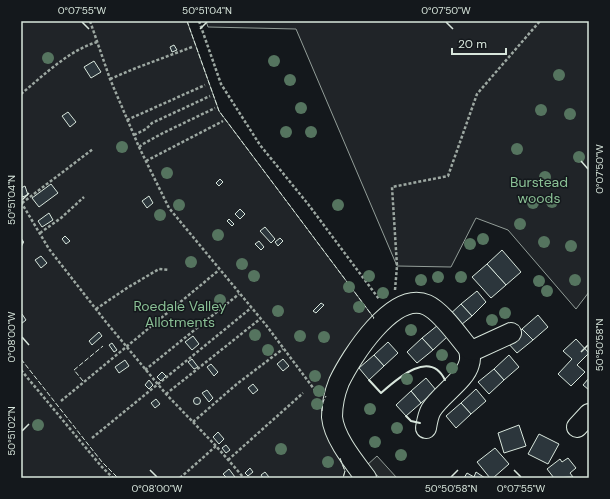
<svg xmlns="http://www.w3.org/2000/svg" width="610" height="499" viewBox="0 0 610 499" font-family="'DM Sans',sans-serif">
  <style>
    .green { fill: #202428; stroke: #939e99 }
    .parking { fill: #24282b; stroke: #939e99 }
    .building { fill: #2c363c; stroke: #d8e6dc }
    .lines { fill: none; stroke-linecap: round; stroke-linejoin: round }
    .minor-casing { stroke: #d8e6dc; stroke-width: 22 }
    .path { stroke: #9da8a2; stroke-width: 2.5; stroke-dasharray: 3 2; stroke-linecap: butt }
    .minor { stroke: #14181c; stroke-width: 20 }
    .fence { stroke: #d8e6dc; stroke-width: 1; stroke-dasharray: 5 2; stroke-linecap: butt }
    .wall { stroke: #d8e6dc; stroke-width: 2 }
    .tree { fill: #55745f }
    .ticks { fill: none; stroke: #d8e6dc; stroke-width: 1.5 }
    .labels { text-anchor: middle; stroke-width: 3; stroke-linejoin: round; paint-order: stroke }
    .park-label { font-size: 14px; fill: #8ac095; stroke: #14181c }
    .neatline { fill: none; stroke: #d8e6dc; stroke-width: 1.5 }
    .ticks-label { font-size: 10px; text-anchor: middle; fill: #d8e6dc }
  </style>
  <rect width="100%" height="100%" fill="#14181c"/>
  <g class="green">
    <path d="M21,21H187L219,111L374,318C360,339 322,387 322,411C323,429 338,453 345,471L343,478H21Z"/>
    <path d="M206,21H589V292L576,309L508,230L476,218L451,267L397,266L296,29L208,27Z"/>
  </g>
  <path class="parking" d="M377,456L397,478H380L366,466Z"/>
  <g class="building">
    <path d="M174,45L177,50L172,52L170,47Z"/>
    <path d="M94,61L101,72L91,78L84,67Z"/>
    <path d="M68,112L76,122L70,127L62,116Z"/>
    <path d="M220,179L223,182L219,186L216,183Z"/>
    <path d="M51,184L58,193L39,207L32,198Z"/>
    <path d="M25,186L28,195L22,197L21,188Z"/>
    <path d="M149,196L153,203L147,208L142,201Z"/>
    <path d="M240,209L245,214L240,219L235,214Z"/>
    <path d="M49,213L53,220L42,227L38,221Z"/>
    <path d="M229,219L234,224L232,226L227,221Z"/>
    <path d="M265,227L275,239L271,243L260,231Z"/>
    <path d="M65,236L70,241L66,244L62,239Z"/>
    <path d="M280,238L283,241L278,246L275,242Z"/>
    <path d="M259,241L264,247L261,250L255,244Z"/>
    <path d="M502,250L521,272L506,285L487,264Z"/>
    <path d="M41,256L47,263L41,268L35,260Z"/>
    <path d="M487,264L506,285L491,298L472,277Z"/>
    <path d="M477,291L486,302L472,316L461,304Z"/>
    <path d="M321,303L324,305L316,313L313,311Z"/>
    <path d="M461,304L472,316L456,329L446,318Z"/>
    <path d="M22,314L26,320L21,324V315Z"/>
    <path d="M538,315L548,327L533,340L522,329Z"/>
    <path d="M438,325L448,336L433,350L422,338Z"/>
    <path d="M522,329L533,340L517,353L507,342Z"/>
    <path d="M99,332L102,336L92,345L89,341Z"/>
    <path d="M193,336L199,344L192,350L185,342Z"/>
    <path d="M422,338L433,350L417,363L407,352Z"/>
    <path d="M576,339L589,353L577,365L585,372L571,386L558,374L572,359L563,351Z"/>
    <path d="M388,342L398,353L384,366L374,355Z"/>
    <path d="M112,343L117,350L114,352L109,345Z"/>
    <path d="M374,355L384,366L369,380L359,368Z"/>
    <path d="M509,355L519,367L504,380L494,369Z"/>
    <path d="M192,359L198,367L194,369L188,362Z"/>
    <path d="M283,359L289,366L283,371L277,364Z"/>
    <path d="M125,360L129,366L119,373L115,367Z"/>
    <path d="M211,364L218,372L214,376L207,367Z"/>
    <path d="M494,369L504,380L489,394L478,382Z"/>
    <path d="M162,372L166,376L161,381L157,377Z"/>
    <path d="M426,378L436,390L421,403L411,391Z"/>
    <path d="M589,378V390L583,385Z"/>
    <path d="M149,380L153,385L149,389L145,385Z"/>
    <path d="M253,384L258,390L253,394L248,388Z"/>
    <path d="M476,389L486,401L471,414L461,403Z"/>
    <path d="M207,390L213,398L209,402L202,393Z"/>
    <path d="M411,391L421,403L406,416L396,405Z"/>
    <circle cx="197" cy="401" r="3.5"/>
    <path d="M156,399L160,404L155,408L151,403Z"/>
    <path d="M461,403L471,414L456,428L446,416Z"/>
    <path d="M519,425L526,446L504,453L498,433Z"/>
    <path d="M218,432L224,439L219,444L213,437Z"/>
    <path d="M539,434L559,444L548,464L528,454Z"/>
    <path d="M226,445L230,450L226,453L222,448Z"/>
    <path d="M495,448L509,464L493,478H490L477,462Z"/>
    <path d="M568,458L576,468L570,473L573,477L554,478L547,469L560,459L562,462Z"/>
    <path d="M250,468L253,472L248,476L245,473Z"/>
    <path d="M229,469L235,477L234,478H227L223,474Z"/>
    <path d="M265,472L269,477V478H263L261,475Z"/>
    <path d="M476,472L485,478H464L467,473L474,477Z"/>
  </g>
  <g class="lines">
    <g class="minor-casing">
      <g id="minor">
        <path d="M577,427L589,414"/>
        <path d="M426,428C427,422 428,415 431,410C440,395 465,380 469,364C471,359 470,354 469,349"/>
        <path d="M366,478C354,462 334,438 332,417C332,406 335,392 339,382C351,357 393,290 427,305C442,312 458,336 469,349L474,350L511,333"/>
      </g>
    </g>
    <g class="path">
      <path d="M90,21L110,79L139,147L169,208L266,325L317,393"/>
      <path d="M199,21L221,84L260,145L308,204L379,299"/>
      <path d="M110,79L136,68L192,47"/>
      <path d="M21,94C44,75 68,51 97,42"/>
      <path d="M127,120L205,85"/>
      <path d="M134,135L146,129L152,123L210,96"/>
      <path d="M139,147L143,144L163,133L215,108"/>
      <path d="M146,161L223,121"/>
      <path d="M21,202L49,249L106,322L166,394L216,446L244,478"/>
      <path d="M22,203L93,149"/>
      <path d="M40,233L61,218L84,197"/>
      <path d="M395,290L397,266L392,187L448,176L477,94L540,21"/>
      <path d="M96,309L127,288L159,269L169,270"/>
      <path d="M21,370L101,466L113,478"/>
      <path d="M145,370L239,294"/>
      <path d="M166,394L260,319"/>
      <path d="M61,401L219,270"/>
      <path d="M193,422L238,383L283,349"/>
      <path d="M92,438L251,308"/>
      <path d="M228,460L303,393"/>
      <path d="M180,478L216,446"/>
    </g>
    <use href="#minor" class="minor"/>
    <g class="fence">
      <path d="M187,21L219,111L374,318L373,319"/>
      <path d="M21,359L102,462L118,478"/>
      <path d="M83,381L74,370L103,346"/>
      <path d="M322,411L323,402L326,396"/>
      <path d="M340,458L345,471L343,478"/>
    </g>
    <g class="wall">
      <path d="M21,239L23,242L21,246"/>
      <path d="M369,380L381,393C398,378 430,349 445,380"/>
      <path d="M406,416L411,421L420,423"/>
    </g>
  </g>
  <g class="tree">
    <circle cx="48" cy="58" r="6"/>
    <circle cx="274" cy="61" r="6"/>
    <circle cx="559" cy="75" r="6"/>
    <circle cx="290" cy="80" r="6"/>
    <circle cx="301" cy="108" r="6"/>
    <circle cx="541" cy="110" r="6"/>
    <circle cx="570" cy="114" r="6"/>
    <circle cx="286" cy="132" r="6"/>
    <circle cx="311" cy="132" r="6"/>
    <circle cx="122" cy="147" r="6"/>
    <circle cx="517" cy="149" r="6"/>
    <circle cx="579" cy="157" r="6"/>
    <circle cx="167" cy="173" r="6"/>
    <circle cx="545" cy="177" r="6"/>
    <circle cx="552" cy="202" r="6"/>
    <circle cx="533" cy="203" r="6"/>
    <circle cx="179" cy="205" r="6"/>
    <circle cx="338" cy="205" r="6"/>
    <circle cx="160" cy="215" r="6"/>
    <circle cx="520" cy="224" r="6"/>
    <circle cx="218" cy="235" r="6"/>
    <circle cx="483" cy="239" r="6"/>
    <circle cx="544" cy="242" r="6"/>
    <circle cx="470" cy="244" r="6"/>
    <circle cx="571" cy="246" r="6"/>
    <circle cx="191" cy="262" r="6"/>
    <circle cx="242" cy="264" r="6"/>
    <circle cx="254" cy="276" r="6"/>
    <circle cx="369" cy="276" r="6"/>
    <circle cx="438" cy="277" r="6"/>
    <circle cx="461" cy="277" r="6"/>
    <circle cx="421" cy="280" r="6"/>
    <circle cx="575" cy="280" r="6"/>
    <circle cx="539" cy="281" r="6"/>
    <circle cx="349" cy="287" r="6"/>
    <circle cx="547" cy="291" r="6"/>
    <circle cx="383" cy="293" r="6"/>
    <circle cx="220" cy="300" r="6"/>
    <circle cx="359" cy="307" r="6"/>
    <circle cx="278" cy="311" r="6"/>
    <circle cx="505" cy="313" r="6"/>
    <circle cx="492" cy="320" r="6"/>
    <circle cx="411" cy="330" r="6"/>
    <circle cx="255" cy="335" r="6"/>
    <circle cx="300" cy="336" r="6"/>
    <circle cx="324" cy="337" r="6"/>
    <circle cx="268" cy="350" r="6"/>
    <circle cx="442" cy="355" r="6"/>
    <circle cx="452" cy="368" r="6"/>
    <circle cx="315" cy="376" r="6"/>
    <circle cx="407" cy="379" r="6"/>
    <circle cx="319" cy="391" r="6"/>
    <circle cx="317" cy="404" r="6"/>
    <circle cx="370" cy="409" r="6"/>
    <circle cx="38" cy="425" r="6"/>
    <circle cx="397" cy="428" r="6"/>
    <circle cx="375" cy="442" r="6"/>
    <circle cx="281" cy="449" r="6"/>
    <circle cx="401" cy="455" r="6"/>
    <circle cx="328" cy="462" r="6"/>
  </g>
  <path class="ticks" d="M82,22L89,29M446,22L453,29M200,29L207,22M581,161L588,169M22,200L29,193M22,337L29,345M581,352L588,345M22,431L29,424M150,470L157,477M514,470L521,477M451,477L458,470"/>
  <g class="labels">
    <g class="park-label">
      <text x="539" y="187">Burstead<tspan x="539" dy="16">woods</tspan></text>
      <text x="180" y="311">Roedale Valley<tspan x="180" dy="16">Allotments</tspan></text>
    </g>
  </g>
  <rect width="610" height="499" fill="none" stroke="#14181c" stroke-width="44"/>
  <path d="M452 48v6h54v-6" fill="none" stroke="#d8e6dc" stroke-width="2"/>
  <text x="458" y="48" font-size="12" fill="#d8e6dc" stroke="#14181c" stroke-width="3" paint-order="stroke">20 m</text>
  <rect x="22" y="22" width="566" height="455" class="neatline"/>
  <g class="ticks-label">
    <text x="82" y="14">0°07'55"W</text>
    <text x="207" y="14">50°51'04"N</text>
    <text x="446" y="14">0°07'50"W</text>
    <text transform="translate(599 169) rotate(-90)" y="4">0°07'50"W</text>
    <text transform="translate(11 200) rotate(-90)" y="4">50°51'04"N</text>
    <text transform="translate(11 337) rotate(-90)" y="4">0°08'00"W</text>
    <text transform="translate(599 345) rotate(-90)" y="4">50°50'58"N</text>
    <text transform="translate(11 431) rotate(-90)" y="4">50°51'02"N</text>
    <text x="157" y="492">0°08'00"W</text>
    <text x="451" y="492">50°50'58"N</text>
    <text x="521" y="492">0°07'55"W</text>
  </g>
</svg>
